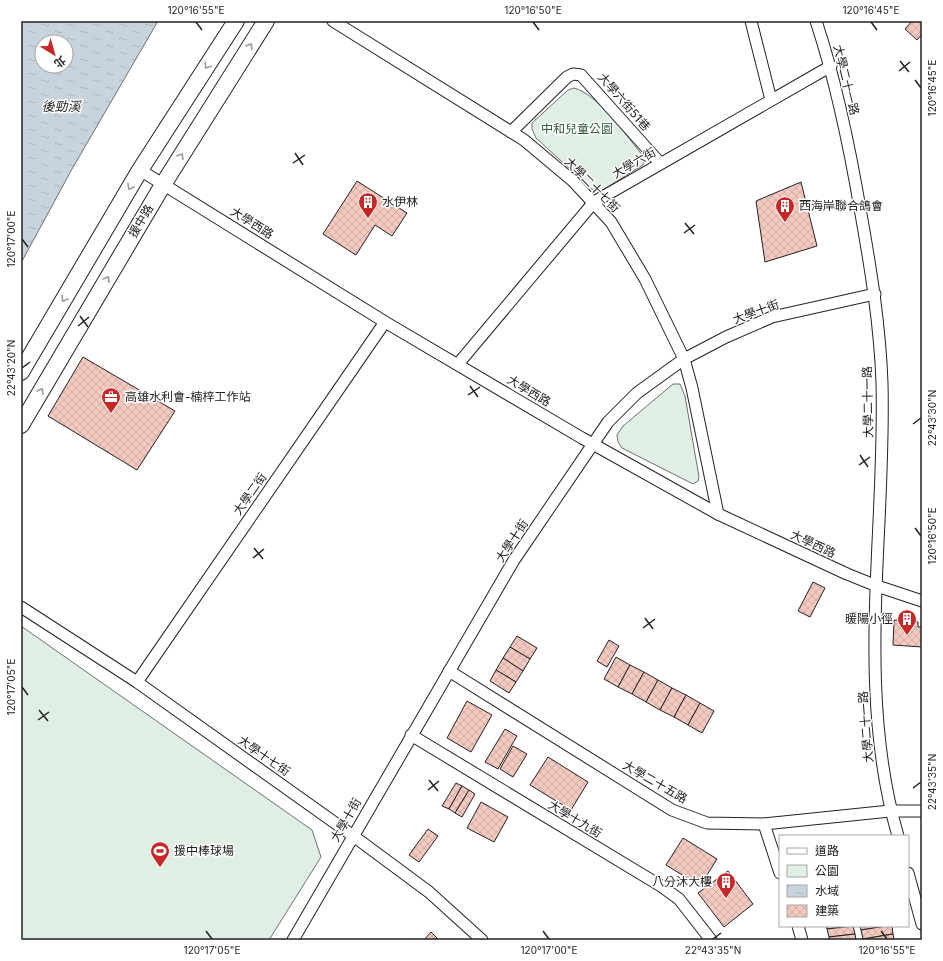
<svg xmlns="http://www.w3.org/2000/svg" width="943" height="961" viewBox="0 0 943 961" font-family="Inter,'Noto Sans TC',sans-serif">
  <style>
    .green { fill: #e0efe3; stroke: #6f6f6f }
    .water { fill: url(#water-ripples); stroke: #6f6f6f; fill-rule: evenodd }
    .building { fill: url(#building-cross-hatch); stroke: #222 }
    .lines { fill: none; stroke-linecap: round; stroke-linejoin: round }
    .street-casing { stroke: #222; stroke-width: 13 }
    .secondary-casing { stroke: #222; stroke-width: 18 }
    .street { stroke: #fff; stroke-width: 11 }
    .secondary { stroke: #fff; stroke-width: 16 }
    .oneway { stroke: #9c9c9c }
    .ticks { fill: none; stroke: #222; stroke-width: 1.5 }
    .labels { text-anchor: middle; stroke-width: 3; stroke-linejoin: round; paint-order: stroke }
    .street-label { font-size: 12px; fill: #222; stroke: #fff }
    .park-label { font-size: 12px; fill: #2f5e38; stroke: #fff }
    .poi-label { font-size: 12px; fill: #222; stroke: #fff; text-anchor: start }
    .water-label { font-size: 13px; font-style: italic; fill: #222; stroke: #fff }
    .neatline { fill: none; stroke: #222; stroke-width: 1.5 }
    .ticks-label { font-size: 10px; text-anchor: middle; fill: #222 }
  </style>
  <defs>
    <pattern id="water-ripples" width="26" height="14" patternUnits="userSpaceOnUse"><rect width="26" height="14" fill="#c7d3dd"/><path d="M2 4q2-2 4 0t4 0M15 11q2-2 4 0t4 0" fill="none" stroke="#abb5bd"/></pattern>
    <pattern id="building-cross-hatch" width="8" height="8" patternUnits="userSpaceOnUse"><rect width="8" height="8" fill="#f3c9c0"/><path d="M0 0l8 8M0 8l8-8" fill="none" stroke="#d0aca5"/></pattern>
  </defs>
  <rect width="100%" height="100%" fill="#fff"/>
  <g class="green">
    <path d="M574,88C598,94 627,137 644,157L643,165L601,191L593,190L536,138L532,129V123L568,90Z"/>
    <path d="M673,384H680L685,396L699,477L698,481L693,484L622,448L618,442L617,435L623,426Z"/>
    <path d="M21,626L312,830L321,857L269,940H21Z"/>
  </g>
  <path class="water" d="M21,21H158L72,169L21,263ZM42,42H66V66H42Z"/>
  <g class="building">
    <path d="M912,21H922V34L917,40L905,29Z"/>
    <path d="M357,181L407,213L392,236L375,225L356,255L323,234Z"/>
    <path d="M801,182L817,246L765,262L756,201Z"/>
    <path d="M83,357L175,411L137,470L48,416Z"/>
    <path d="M813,582L825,588L810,617L798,611Z"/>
    <path d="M894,620L918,622V627H922V647L893,645Z"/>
    <path d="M517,636L537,648L530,659L510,647Z"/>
    <path d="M609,640L619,646L607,667L597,661Z"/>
    <path d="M510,647L530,659L523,671L503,658Z"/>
    <path d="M616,657L630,665L618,687L604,679Z"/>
    <path d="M503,658L523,671L516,682L496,670Z"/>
    <path d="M630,665L644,672L632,694L618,687Z"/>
    <path d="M496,670L516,682L509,693L490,681Z"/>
    <path d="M644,672L658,680L646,702L632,694Z"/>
    <path d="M658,680L672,688L660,710L646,702Z"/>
    <path d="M672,688L686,695L674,717L660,710Z"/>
    <path d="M686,695L700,703L688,725L674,717Z"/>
    <path d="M467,701L492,715L471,752L447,738Z"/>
    <path d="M700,703L714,711L702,733L688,725Z"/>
    <path d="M505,729L517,736L498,769L485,762Z"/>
    <path d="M513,746L527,754L513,777L500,769Z"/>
    <path d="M548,757L588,782L571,810L530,785Z"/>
    <path d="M456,783L462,786L449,809L442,806Z"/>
    <path d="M462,786L469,790L455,813L449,809Z"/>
    <path d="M469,790L475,794L462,817L455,813Z"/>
    <path d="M481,802L508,817L494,842L467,828Z"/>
    <path d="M428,829L438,836L419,862L409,855Z"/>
    <path d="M683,838L717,859L700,886L666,865Z"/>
    <path d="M728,871L753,904L724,927L698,893Z"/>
    <path d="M826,926H853L827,929Z"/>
    <path d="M853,926L855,934L829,937L827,929Z"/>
    <path d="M860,926H886L861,930Z"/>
    <path d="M886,926H892L893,934L863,939L861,930Z"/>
    <path d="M431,932L438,939L424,940Z"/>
    <path d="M855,934L856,940H829V937Z"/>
    <path d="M893,934L894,940H863V939Z"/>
  </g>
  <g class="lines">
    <g class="street-casing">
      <g id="street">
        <path d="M333,21L524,140L573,181L611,222L645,279L684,359L692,388L718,514"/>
        <path d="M751,21L771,100"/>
        <path d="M816,21C837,84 850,149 861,214C871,270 880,326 882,383C886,534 855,688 898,836"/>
        <path d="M511,132L567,77L573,74L581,75L660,163"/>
        <path d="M140,170L385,322L582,438L718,514L847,574L877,586L922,601"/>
        <path d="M458,364L594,202L831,66"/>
        <path d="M21,607L137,682L352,835L429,892L482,940"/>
        <path d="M449,671L672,810L707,823L764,824L890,811H922"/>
        <path d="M137,682L385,322"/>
        <path d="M411,735L661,886L679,899L711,940"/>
        <path d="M764,824L780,873"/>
        <path d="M908,873L922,924"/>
        <path d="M798,926L802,940"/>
        <path d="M293,940L514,560L608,422L637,393L684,359L726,337L772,317L875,294"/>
      </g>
    </g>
    <g class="secondary-casing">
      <g id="secondary">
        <path d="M21,372L140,170L236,21"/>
        <path d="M21,425L164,183L266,21"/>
      </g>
    </g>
    <use href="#street" class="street"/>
    <use href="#secondary" class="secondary"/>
  </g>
  <defs><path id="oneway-chevron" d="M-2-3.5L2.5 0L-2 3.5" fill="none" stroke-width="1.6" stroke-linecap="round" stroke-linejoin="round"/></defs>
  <g class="oneway">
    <use href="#oneway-chevron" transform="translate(250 46) rotate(-58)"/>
    <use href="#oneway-chevron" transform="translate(207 66) rotate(123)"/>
    <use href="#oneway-chevron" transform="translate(181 156) rotate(-58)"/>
    <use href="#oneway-chevron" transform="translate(130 187) rotate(121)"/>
    <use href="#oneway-chevron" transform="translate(107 279) rotate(-60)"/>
    <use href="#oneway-chevron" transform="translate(64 299) rotate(121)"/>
    <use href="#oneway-chevron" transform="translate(41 391) rotate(-60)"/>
  </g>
  <path class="ticks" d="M196,22L202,30M533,22L539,30M871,22L877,30M900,61L909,72M899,71L910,62M915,80L921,88M295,153L303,165M293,163L305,155M685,223L694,234M684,233L695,225M22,239L28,247M80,316L88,327M78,326L89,317M22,368L30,362M470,386L478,397M468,395L480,387M913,424L921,418M860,455L868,467M859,465L870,457M915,528L921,536M254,548L263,559M253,558L264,549M645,618L653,629M643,628L655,619M22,687L28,695M39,710L48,721M38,720L49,712M429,780L438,791M913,788L921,782M428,790L439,781M206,931L212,939M543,931L549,939M881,931L887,939M713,939L721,933"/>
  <defs>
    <g id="building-pin" transform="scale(1)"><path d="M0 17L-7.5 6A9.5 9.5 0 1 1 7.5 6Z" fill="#c62828" stroke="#fff"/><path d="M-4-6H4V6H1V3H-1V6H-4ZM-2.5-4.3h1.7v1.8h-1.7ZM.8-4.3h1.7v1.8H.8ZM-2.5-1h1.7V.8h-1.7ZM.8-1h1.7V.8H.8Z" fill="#fff"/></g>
    <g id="office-pin" transform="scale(1)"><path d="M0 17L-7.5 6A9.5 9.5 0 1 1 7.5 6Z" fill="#c62828" stroke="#fff"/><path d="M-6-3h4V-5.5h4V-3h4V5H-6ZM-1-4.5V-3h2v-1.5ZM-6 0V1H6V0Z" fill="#fff"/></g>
    <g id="stadium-pin" transform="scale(1)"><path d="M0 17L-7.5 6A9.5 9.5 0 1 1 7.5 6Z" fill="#c62828" stroke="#fff"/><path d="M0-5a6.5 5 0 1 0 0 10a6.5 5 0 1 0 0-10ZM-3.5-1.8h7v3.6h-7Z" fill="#fff"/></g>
  </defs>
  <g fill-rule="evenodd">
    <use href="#building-pin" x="368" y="202"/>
    <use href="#building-pin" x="785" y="206"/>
    <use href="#office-pin" x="111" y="397"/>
    <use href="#building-pin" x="907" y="619"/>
    <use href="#stadium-pin" x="160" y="851"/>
    <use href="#building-pin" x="726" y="882"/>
  </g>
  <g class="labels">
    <g class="street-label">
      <text transform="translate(846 80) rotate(76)" y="4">大學二十一路</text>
      <text transform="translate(624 102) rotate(49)" y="4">大學六街51巷</text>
      <text transform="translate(634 163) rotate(-30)" y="4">大學六街</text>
      <text transform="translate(592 185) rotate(45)" y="4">大學二十七街</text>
      <text transform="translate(141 221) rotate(-59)" y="4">援中路</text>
      <text transform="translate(252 223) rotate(32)" y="4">大學西路</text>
      <text transform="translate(756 312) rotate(-20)" y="4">大學十街</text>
      <text transform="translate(529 391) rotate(31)" y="4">大學西路</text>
      <text transform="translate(868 402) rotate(-91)" y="4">大學二十一路</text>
      <text transform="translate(250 494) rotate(-55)" y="4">大學二街</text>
      <text transform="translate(512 541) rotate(-57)" y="4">大學十街</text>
      <text transform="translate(813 544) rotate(25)" y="4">大學西路</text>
      <text transform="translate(866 727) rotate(-95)" y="4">大學二十一路</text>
      <text transform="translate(264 756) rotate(35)" y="4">大學十七街</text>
      <text transform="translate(655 782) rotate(30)" y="4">大學二十五路</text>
      <text transform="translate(575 819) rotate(31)" y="4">大學十九街</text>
      <text transform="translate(346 820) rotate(-60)" y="4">大學十街</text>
    </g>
    <g class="park-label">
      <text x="577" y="133">中和兒童公園</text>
    </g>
    <g class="poi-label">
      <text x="382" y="206">水伊林</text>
      <text x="799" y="210">西海岸聯合鴿會</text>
      <text x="125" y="401">高雄水利會-楠梓工作站</text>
      <text x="893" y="623" text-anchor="end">暖陽小徑</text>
      <text x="174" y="855">援中棒球場</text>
      <text x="712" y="886" text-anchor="end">八分沐大樓</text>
    </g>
    <g class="water-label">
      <text x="61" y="111">後勁溪</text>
    </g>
  </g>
  <rect width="943" height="961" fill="none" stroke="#ffffff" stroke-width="44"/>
  <rect x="779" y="835" width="130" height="92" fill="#ffffff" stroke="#a7a7a7"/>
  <rect x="787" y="848" width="20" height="6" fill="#ffffff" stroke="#a7a7a7"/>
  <text x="815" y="855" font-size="12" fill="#222222">道路</text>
  <rect x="787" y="865" width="20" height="12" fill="#e0efe3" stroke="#a7a7a7"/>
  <text x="815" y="875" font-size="12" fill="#222222">公園</text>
  <rect x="787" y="885" width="20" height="12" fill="url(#water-ripples)" stroke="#a7a7a7"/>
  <text x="815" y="895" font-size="12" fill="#222222">水域</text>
  <rect x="787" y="905" width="20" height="12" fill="url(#building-cross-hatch)" stroke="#a7a7a7"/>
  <text x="815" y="915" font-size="12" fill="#222222">建築</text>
  <g transform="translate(54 54) rotate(143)"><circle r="19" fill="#ffffff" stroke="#a7a7a7"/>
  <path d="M0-3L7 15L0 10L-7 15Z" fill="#c62828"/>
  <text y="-6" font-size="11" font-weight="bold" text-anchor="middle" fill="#222222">北</text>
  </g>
  <rect x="22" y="22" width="899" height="917" class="neatline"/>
  <g class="ticks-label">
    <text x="196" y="14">120°16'55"E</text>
    <text x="533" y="14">120°16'50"E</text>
    <text x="871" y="14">120°16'45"E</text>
    <text transform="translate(932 88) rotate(-90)" y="4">120°16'45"E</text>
    <text transform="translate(11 239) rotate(-90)" y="4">120°17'00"E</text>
    <text transform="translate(11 368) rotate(-90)" y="4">22°43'20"N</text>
    <text transform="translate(932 418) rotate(-90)" y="4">22°43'30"N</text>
    <text transform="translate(932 536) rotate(-90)" y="4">120°16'50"E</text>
    <text transform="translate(11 687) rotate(-90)" y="4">120°17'05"E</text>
    <text transform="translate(932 782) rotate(-90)" y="4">22°43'35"N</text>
    <text x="212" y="954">120°17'05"E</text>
    <text x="549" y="954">120°17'00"E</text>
    <text x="713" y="954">22°43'35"N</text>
    <text x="887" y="954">120°16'55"E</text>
  </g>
</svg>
